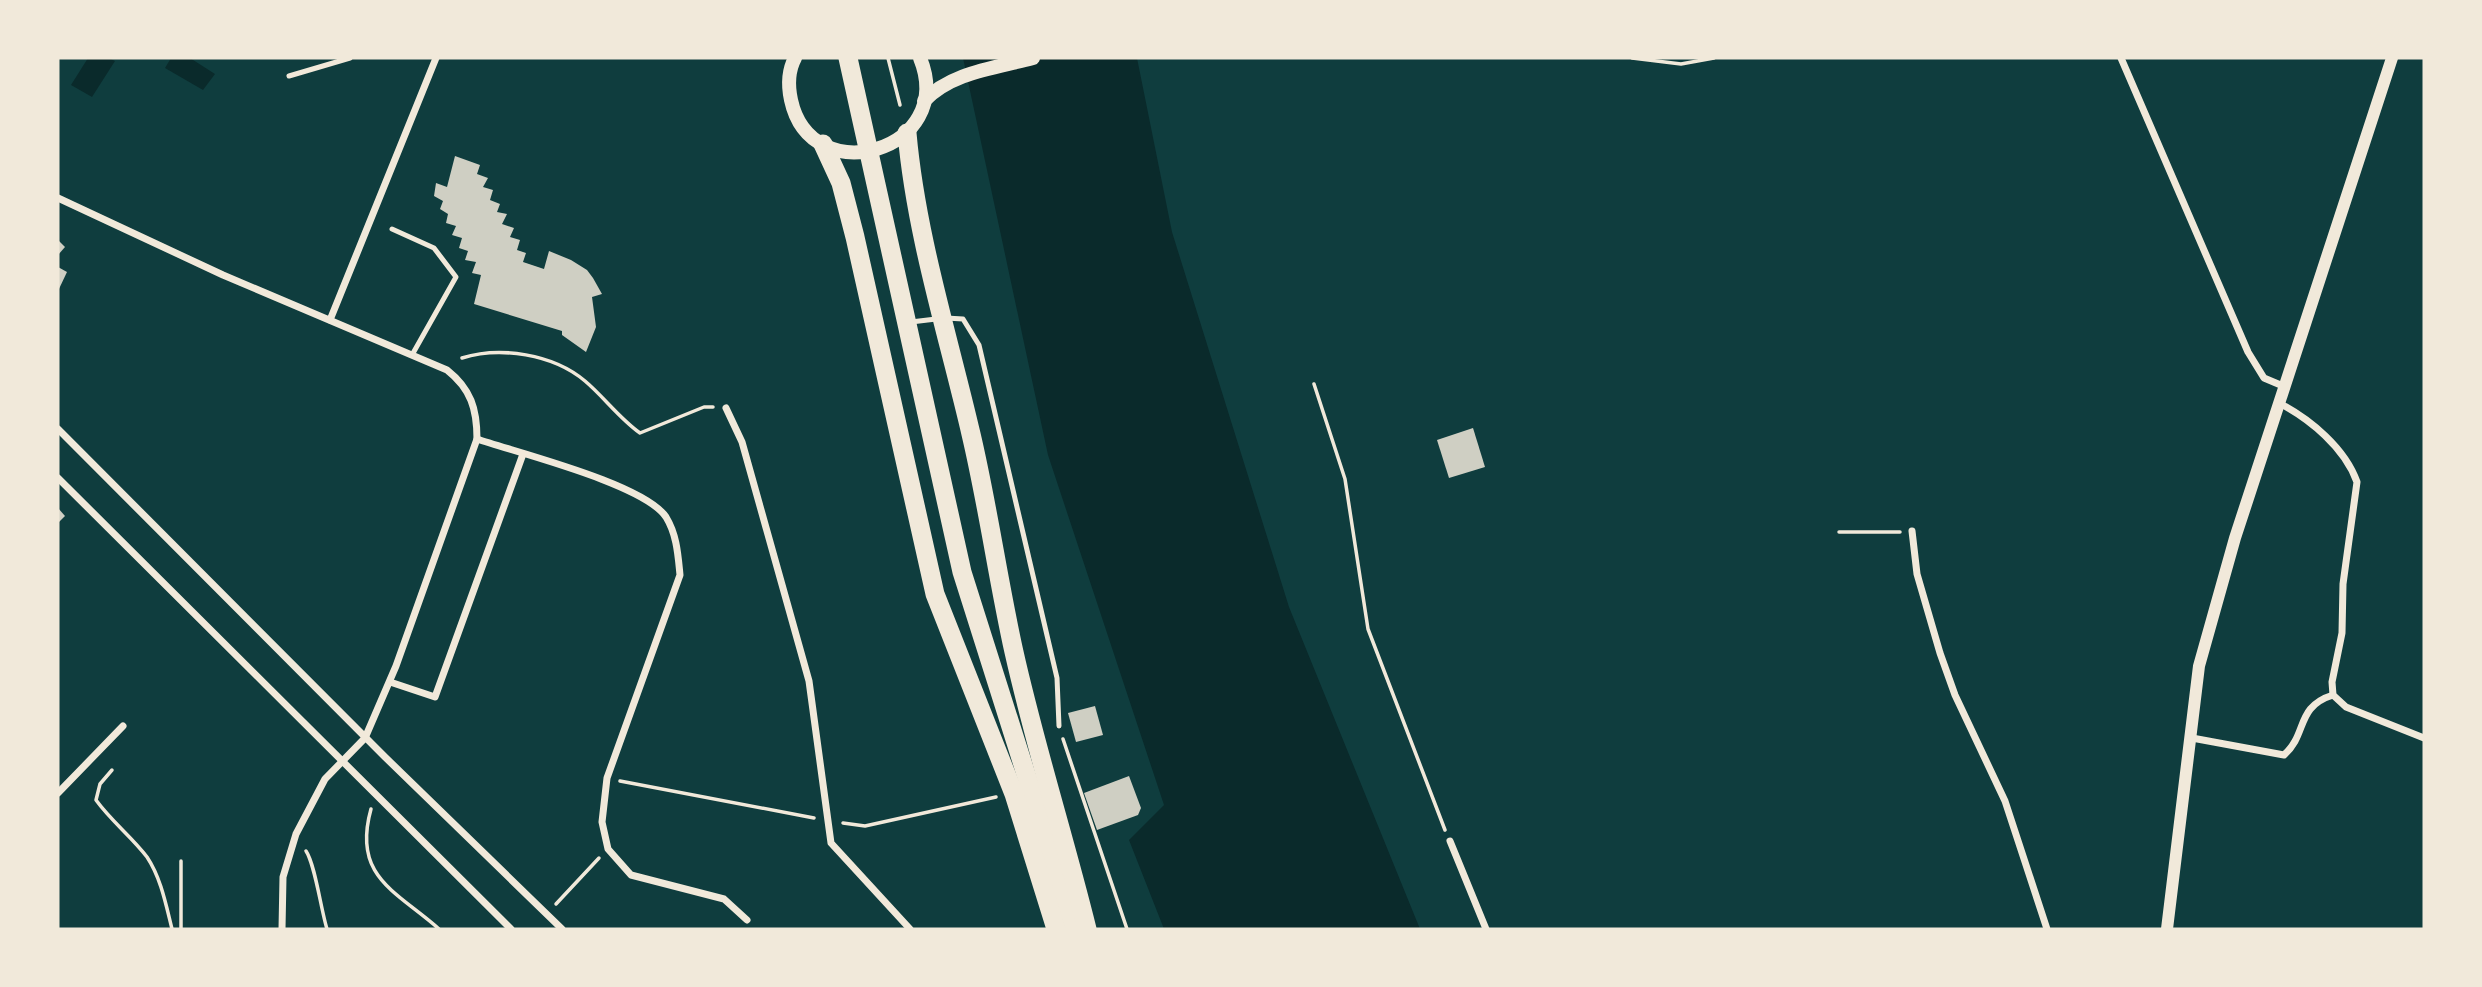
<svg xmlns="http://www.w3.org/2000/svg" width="2482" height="987" viewBox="0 0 2482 987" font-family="Spectral,serif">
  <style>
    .water { fill: #0a2a2b }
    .building { fill: #cfcfc3 }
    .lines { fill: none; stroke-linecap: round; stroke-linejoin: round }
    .path { stroke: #f1e9da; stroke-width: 3.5 }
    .service { stroke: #f1e9da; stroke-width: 5 }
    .minor { stroke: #f1e9da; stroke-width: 7 }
    .tertiary { stroke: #f1e9da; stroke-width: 12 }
    .secondary { stroke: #f1e9da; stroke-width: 14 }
    .trunk { stroke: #f1e9da; stroke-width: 19 }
  </style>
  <rect width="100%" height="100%" fill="#0f3d3e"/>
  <g class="water">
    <path d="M88,58H109L115,61L92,97L71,85Z"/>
    <path d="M171,58H190L215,74L203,90L165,68Z"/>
    <path d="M963,58H1137L1172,232L1289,607L1420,929H1164L1129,840L1164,805L1048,455Z"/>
  </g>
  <g class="building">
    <path d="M455,156L480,165L477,174L488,178L483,187L493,190L490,200L500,204L497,212L507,214L502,224L514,228L510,237L520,240L517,250L526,253L523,262L544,269L549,251L571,260L587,270L593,278L602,294L592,297L596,327L586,352L562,335V331L474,304L481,275L472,273L476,262L465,260L468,251L459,248L462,238L452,235L456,226L446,223L448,214L440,209L443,201L434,196L436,183L447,187Z"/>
    <path d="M58,240L65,247L58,255Z"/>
    <path d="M58,267L67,272L58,291Z"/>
    <path d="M1473,428L1485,467L1449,478L1437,440Z"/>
    <path d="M58,508L65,516L58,523Z"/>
    <path d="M1095,706L1103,735L1076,742L1068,713Z"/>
    <path d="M1129,776L1141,808L1138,815L1097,830L1084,793Z"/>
  </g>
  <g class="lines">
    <g class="path">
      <path d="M888,58L900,105"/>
      <path d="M1632,58L1681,64L1714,58"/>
      <path d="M462,358C500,346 553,354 585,381C604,397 619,418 640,433L704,407H713"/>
      <path d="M1314,384L1345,479L1368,629L1445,830"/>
      <path d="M1839,532H1900"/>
      <path d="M1063,739L1127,929"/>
      <path d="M112,770L100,784L96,800C111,821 132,837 147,857C161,878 166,905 172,929"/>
      <path d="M620,781L814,818"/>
      <path d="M371,809C352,877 396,891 439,929"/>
      <path d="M843,823L865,826L996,797"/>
      <path d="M306,851C315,864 321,910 327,929"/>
      <path d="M556,904L599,858"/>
      <path d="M181,929V861"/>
    </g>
    <g class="service">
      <path d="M289,76L350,58"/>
      <path d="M392,229L434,248L456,277L412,355"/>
      <path d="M946,318L963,319L979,345L1057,678L1059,726"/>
      <path d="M911,322L936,319"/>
    </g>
    <g class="minor">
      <path d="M2121,58L2248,352L2264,378L2283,386"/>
      <path d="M58,198L223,275L447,370C471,389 477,409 477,439L396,666L365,738L325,779L296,834L283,877L282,929"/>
      <path d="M330,320L436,58"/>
      <path d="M2279,403C2310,419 2345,448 2357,482L2343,584L2342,633L2332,682L2333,695L2346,707L2424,738"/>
      <path d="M726,408L742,442L809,681L831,843L910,929"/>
      <path d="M58,429L385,757L562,929"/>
      <path d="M477,439C518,453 644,484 666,517C677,535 678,555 680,575L607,778L602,822L608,849L631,875L724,899L747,920"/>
      <path d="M58,478L511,929"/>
      <path d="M1912,531L1917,574L1940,653L1955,695L2005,801L2047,929"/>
      <path d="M390,682L435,697L523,454"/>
      <path d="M2192,738L2284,755C2308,734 2295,707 2333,695"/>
      <path d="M58,793L123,726"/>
      <path d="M1450,841L1486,929"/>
    </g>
    <path class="tertiary" d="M2167,929L2199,666L2235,538L2392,58"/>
    <g class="secondary">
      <path d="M795,58C788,71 788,86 791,100C811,193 958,151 920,58"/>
      <path d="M924,101C951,72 996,68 1033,58"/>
    </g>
    <g class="trunk">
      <path d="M848,58L962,572L1075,929"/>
      <path d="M907,133C916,235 948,335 971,434C988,506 998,580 1014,652C1035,746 1064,836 1087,929"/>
      <path d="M823,144L841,183L855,237L935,594L1014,794L1056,929"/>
    </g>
  </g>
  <rect width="2482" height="987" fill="none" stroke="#f1e9da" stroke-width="119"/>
</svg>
